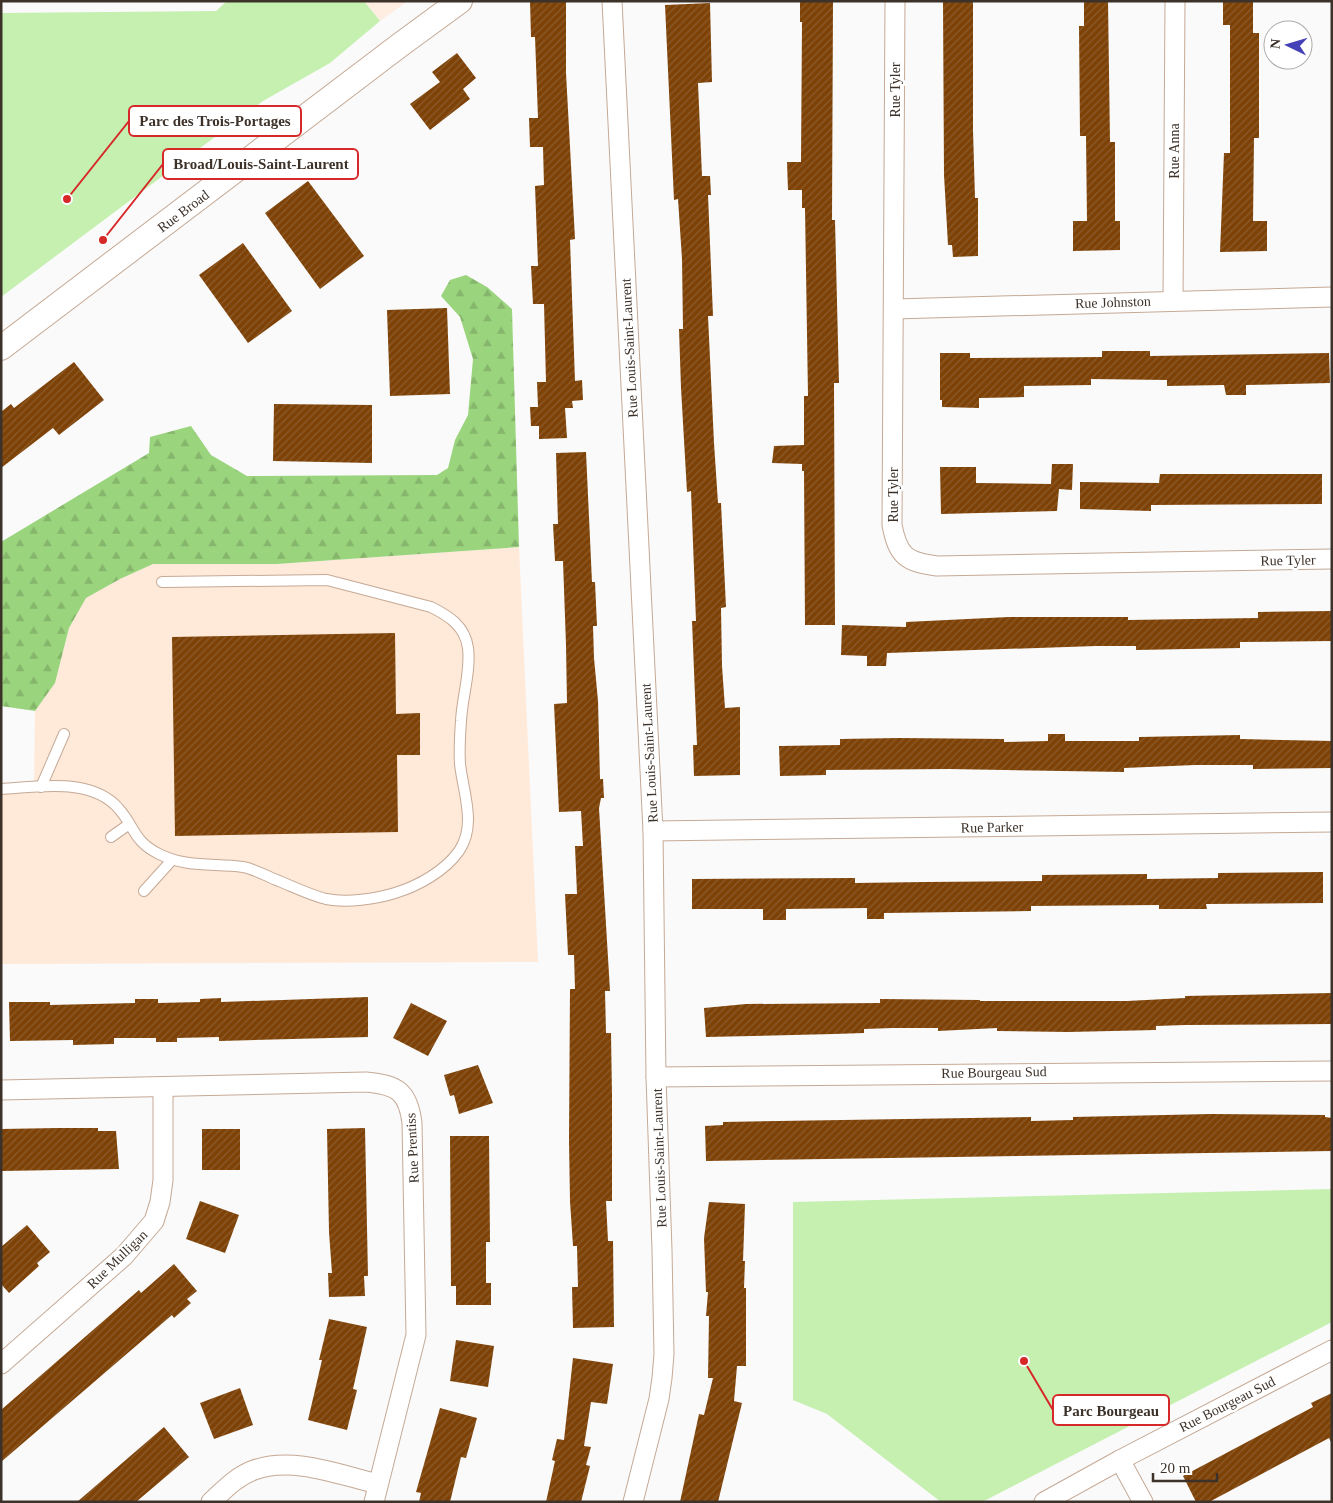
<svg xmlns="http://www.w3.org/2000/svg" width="1333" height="1503" viewBox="0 0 1333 1503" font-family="Georgia,serif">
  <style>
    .built { fill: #ffe9d9 }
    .education { fill: #ffede2 }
    .forest { fill: url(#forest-firs) }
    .park { fill: #c5f0b0 }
    .building { fill: url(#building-hatch) }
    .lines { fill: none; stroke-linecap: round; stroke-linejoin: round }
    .service-casing { stroke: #c5a995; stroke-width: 12 }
    .minor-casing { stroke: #c5a995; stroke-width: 21 }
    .tertiary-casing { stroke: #c5a995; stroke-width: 26 }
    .service { stroke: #fff; stroke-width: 10 }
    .minor { stroke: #fff; stroke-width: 19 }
    .tertiary { stroke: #fff; stroke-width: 24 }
    .labels { text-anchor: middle; stroke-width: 5; stroke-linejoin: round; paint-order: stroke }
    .street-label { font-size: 14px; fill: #3d322a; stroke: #fff }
    .leader { fill: none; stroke: #d62828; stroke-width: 2 }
    .callout-dot { fill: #d62828; stroke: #fff; stroke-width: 2 }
    .callout { fill: #fff; stroke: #d62828; stroke-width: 2 }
    .callout-label { font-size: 15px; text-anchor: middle; font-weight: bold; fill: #3d322a }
  </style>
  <defs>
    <pattern id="forest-firs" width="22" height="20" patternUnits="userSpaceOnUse" patternTransform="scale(1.25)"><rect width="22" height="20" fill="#9ad47d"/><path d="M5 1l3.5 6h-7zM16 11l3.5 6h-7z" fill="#86b66c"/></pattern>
    <pattern id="building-hatch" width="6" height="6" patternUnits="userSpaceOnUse" patternTransform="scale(1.25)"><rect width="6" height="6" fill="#7e4207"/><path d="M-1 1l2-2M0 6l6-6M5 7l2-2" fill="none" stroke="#8c5c2c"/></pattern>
  </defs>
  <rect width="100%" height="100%" fill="#fafafa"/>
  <path class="built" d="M519,547L538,962L3,964L1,961V789L34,788L35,711L55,683L69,628L86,598L120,579L153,564H277Z"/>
  <path class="education" d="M364,1H408L380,21Z"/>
  <path class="forest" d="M466,275L487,287L512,309L519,547L277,564H153L120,579L86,598L69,628L55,683L35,711L1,706V542L149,453L150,437L191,426L211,455L247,476L437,475L448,468L455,440L468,415L473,359L460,317L441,296L450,280Z"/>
  <g class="park">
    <path d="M227,1H364L380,21L330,63L263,101L1,297V13L216,11Z"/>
    <path d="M1332,1189V1322L982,1502H941L827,1414L793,1400V1202Z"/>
  </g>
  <g class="building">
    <path d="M530,1H566V73L575,239L570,240L575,381L582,380L583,400L572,401L573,408H565L567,438L539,439V426H531L530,407H538L537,382H546L544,304H533L531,266H538L535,186L544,185L543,147H530L529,118H538L535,37H531Z"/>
    <path d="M800,1H833L832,220H835L839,383H834L835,625H805L804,471H802V464L772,463L774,446L804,445V396H808L805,208H802V190H788L787,162H801L802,22H800Z"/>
    <path d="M943,1H973V130L975,198H978V256L953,257L952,245H948L944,175Z"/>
    <path d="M1084,1H1108L1110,142H1115V221H1120V250L1073,251V221H1087L1086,136H1080L1079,26H1084Z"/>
    <path d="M1223,1H1253V33H1259V138H1254L1253,221H1267V251L1220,252L1224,153H1230V25H1223Z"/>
    <path d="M710,3L712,82L698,83L702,176H710L711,195H708L713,316H708L714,443L718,503H721L726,607L721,608L722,666L725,708L740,707V775L694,776L693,745H697L692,621H696L691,491L687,492L681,388L679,329H683L682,259L678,199L674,200L665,5Z"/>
    <path d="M457,53L476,78L463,89L470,99L430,130L410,104L440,82L432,72Z"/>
    <path d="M308,181L364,256L320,289L265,213Z"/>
    <path d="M243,243L292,311L248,343L199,275Z"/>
    <path d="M447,308L450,394L390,396L387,310Z"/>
    <path d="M1102,351H1150V356L1329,353L1330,383L1246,385V395H1226L1224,385L1167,386V380L1091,379V385L1024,386V397L979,398V408L942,407V400H940V353H970V358L1102,357Z"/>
    <path d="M74,362L104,400L59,435L53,428L1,468V412L11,404L14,408Z"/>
    <path d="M274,404L372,405V463L273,461Z"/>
    <path d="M586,452L592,582H595L597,626H593L594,658L598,701L600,779H603L604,798H601L599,808L610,991H605L606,1033H611L612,1096V1201H606L608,1241H613L614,1327L573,1328L572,1287H578L577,1246H573L570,1201L569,1141L570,989H575L574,955H568L565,894H577L575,846H583L581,811L559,812L554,704L567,703L566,645L563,561H555L553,524H558L556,453Z"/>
    <path d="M1052,464H1073L1072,490L1059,489L1057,511L941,514L940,467H976V483L1051,484Z"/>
    <path d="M1160,474H1322V504L1151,505V511L1080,509V482L1159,483Z"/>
    <path d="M1332,611V641L1240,642V648L1136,650V646H1096L887,653L886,666H867V656L841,655L842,625L906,627V622L1009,617H1128V620L1258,618V612Z"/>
    <path d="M395,633L396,714L420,713V755H397L398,832L175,836L172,637Z"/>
    <path d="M1048,734H1065V741H1139V737L1240,735V739L1332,741V768L1253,769V765H1195L1124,768V772L949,769L826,770V775L780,776L779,746L840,745V739L899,738L1004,739V742L1048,741Z"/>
    <path d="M1323,872V903L1206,904L1207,909H1159V905L1031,906V911L884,913V919H867V908L786,909V920H763V909H692V879L855,878V883L925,882L1042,881V875L1147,874V879L1218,878V873Z"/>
    <path d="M1332,993V1024L1185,1025L1156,1026V1030L1068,1032L997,1031V1028L938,1031V1028H893L864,1029V1033L834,1034L706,1037L704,1008L746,1004L880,1003V999L980,1000V1001H1127L1185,998V996Z"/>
    <path d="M368,997V1037L219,1041V1037L177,1038V1042H156V1038H114V1044L73,1045V1040L10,1041L9,1002H50V1005L135,1003V999H158V1003L200,1002V999L221,998V1002Z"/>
    <path d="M411,1003L447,1021L428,1056L393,1038Z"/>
    <path d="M478,1065L493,1103L459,1114L454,1095L450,1096L444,1075Z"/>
    <path d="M1211,1114L1325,1115V1117L1332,1118V1151L706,1161L705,1126L723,1125V1122L1031,1117V1121L1073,1120V1117Z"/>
    <path d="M58,1128H98V1131H116L119,1169L1,1171V1129Z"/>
    <path d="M365,1128L368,1276H364L365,1296L329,1297L328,1273H332L329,1232L327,1129Z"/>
    <rect x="202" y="1129" width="38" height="41"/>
    <path d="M450,1136H489L490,1242H486V1283H491V1305H456V1286H451Z"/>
    <path d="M200,1201L239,1215L225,1253L186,1239Z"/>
    <path d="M709,1202L745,1204L743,1261H745L744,1288H746V1366H737L734,1401L742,1403L718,1502H680L699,1414L704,1415L713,1378H708L709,1316H706L708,1292H706L704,1238Z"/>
    <path d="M27,1225L50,1252L37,1263L39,1266L9,1293L1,1284V1247Z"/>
    <path d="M174,1264L197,1291L187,1299L191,1303L174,1318L172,1315L1,1462V1410L139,1290L141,1293Z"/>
    <path d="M329,1319L367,1327L353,1389L357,1390L347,1430L308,1420L322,1360H319Z"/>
    <path d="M456,1340L494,1346L488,1387L450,1381Z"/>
    <path d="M573,1358L613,1364L607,1404L591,1402L584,1446L591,1447L586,1465L590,1466L581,1502H546L555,1461L552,1460L557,1439L564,1440Z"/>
    <path d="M240,1388L253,1425L214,1439L200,1403Z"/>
    <path d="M1332,1393V1444L1329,1438L1209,1502H1196L1183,1476L1313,1407L1311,1403Z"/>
    <path d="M440,1408L477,1418L466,1458L461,1457L450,1502H419L421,1493L416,1492Z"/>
    <path d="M164,1427L189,1457L136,1502H77Z"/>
  </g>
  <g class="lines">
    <g class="service-casing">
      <g id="service">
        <path d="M41,787L64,734"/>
        <path d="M1,789C38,787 92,777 119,809C135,827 133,841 159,854C187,868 214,863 243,867C255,869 268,877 279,881C294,887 310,895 326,899C347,903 376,899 395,893C418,886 445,871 459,851C477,825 463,792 460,764C459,750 460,735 461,721C462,698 471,671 468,648C465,626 449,616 431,607L327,580L162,582"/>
        <path d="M111,837L128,825"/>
        <path d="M144,891L172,860"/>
      </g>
    </g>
    <g class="minor-casing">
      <g id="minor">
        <path d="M612,1L653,831L656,1077L662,1250L664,1354L662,1378L659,1399L633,1502"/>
        <path d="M895,1L892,525C898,556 906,562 937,566L1332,559"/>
        <path d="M1173,300L1175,1"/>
        <path d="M894,309L1332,297"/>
        <path d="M653,831L1332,822"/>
        <path d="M656,1077L1332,1071"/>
        <path d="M1,1090L366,1082C397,1085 408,1091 412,1123L416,1335L374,1502"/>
        <path d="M1,1364L124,1256L154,1221L160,1202L163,1180V1088"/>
        <path d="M1120,1460L1143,1502"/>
        <path d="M211,1502C224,1490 237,1476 254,1470C294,1456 339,1475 378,1484"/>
        <path d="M1044,1502L1120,1460L1332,1350"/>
      </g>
    </g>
    <g class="tertiary-casing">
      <path id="tertiary" d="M1,348L400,45L460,1"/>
    </g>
    <use href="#service" class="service"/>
    <use href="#minor" class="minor"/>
    <use href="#tertiary" class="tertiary"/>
  </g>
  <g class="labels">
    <g class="street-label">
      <text transform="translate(895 90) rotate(-90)" y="5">Rue Tyler</text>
      <text transform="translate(1174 151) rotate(-90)" y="5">Rue Anna</text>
      <text transform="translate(183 211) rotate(-37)" y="5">Rue Broad</text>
      <text transform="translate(1113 302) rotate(-2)" y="5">Rue Johnston</text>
      <text transform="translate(629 348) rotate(-93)" y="5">Rue Louis-Saint-Laurent</text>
      <text transform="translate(893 495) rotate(-90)" y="5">Rue Tyler</text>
      <text transform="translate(1288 560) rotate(-1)" y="5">Rue Tyler</text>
      <text transform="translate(649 753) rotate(-93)" y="5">Rue Louis-Saint-Laurent</text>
      <text transform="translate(992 827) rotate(-1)" y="5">Rue Parker</text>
      <text transform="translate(994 1072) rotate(-1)" y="5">Rue Bourgeau Sud</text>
      <text transform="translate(412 1148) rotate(-93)" y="5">Rue Prentiss</text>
      <text transform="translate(659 1158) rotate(-92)" y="5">Rue Louis-Saint-Laurent</text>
      <text transform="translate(117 1259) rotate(-44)" y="5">Rue Mulligan</text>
      <text transform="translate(1227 1404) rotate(-27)" y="5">Rue Bourgeau Sud</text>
    </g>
  </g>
  <path class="leader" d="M67 199L129 121M103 240L163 164M1024 1361L1053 1410"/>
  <g class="callout-dot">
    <circle cx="67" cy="199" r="5"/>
    <circle cx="103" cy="240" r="5"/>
    <circle cx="1024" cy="1361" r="5"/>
  </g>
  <g class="callout">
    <rect x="129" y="106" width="172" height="30" rx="5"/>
    <rect x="163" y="149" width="195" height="30" rx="5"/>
    <rect x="1053" y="1395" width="116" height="30" rx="5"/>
  </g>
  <g class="callout-label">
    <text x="215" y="126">Parc des Trois-Portages</text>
    <text x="261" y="169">Broad/Louis-Saint-Laurent</text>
    <text x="1111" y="1416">Parc Bourgeau</text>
  </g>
  <rect width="1333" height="1503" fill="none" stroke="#3d322a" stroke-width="5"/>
  <g transform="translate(1288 45) rotate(275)"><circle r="24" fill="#ffffff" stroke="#b1adaa"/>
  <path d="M0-4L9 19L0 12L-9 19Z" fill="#4541b7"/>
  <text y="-8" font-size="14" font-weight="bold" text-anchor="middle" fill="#3d322a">N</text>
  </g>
  <path d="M1153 1473v8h64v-8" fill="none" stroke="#3d322a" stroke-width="2.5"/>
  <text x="1160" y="1473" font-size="15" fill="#3d322a" stroke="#ffffff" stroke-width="4" paint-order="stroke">20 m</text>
</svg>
